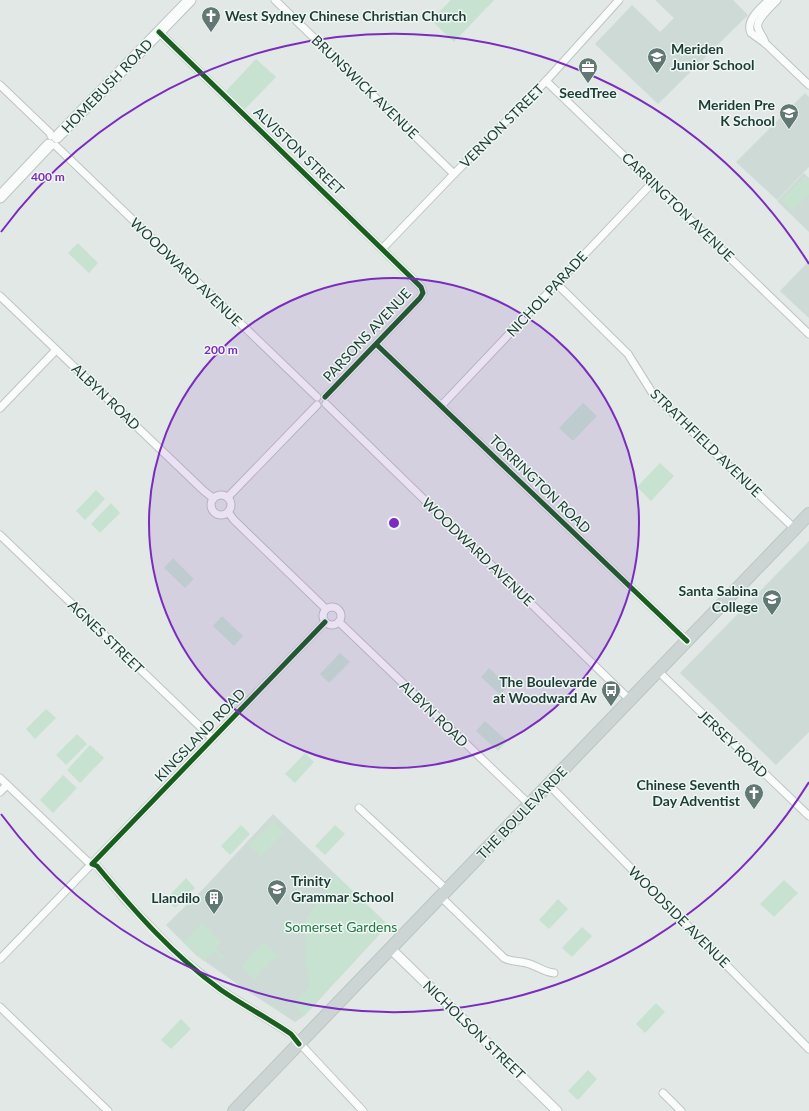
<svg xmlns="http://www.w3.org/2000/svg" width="809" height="1111" viewBox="0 0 809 1111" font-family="Lato,sans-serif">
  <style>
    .built { fill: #cedad5 }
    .green { fill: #c8e2d2 }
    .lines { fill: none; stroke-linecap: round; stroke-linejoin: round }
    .minor-casing { stroke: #bec5c2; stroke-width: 9 }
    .tertiary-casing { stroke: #bec5c2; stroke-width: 11 }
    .secondary-casing { stroke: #bdc6c3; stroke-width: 13 }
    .primary-casing { stroke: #bbc5c2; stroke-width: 14 }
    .minor { stroke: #fafcfb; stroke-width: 7 }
    .tertiary { stroke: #fafcfb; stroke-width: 9 }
    .secondary { stroke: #fafcfb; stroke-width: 11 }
    .primary { stroke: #ccd5d3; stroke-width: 12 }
    .cycleway-casing { stroke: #eef7f3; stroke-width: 8 }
    .cycleway { stroke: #1b5e20; stroke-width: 5 }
    .ring { fill: none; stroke: #7b2cbf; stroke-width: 2 }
    .labels { text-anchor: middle; stroke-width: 3; stroke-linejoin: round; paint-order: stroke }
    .poi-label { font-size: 14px; font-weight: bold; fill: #1e3c35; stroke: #eef7f3; text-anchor: end }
    .street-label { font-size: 14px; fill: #1e3c35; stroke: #eef7f3 }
    .park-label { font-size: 14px; fill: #257648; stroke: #eef7f3 }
    .centre { fill: #7b2cbf; stroke: #eef7f3; stroke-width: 2 }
    .ring-label { font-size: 12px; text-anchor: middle; font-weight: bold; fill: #7b2cbf; stroke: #eef7f3; stroke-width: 3; stroke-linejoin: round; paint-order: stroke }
  </style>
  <rect width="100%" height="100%" fill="#e1e8e5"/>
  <g class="built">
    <path d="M655,0H733L748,15L658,104L595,44L632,5L660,32L674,18Z"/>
    <path d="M805,93L809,97V167L777,200L736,162Z"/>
    <path d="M804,173L809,178V232L777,201Z"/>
    <path d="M809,261V318L780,291Z"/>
    <path d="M809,541V732L776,765L680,673Z"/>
    <path d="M273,814L388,925L304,1016L295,1022L243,988L196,955L166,925L204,888Z"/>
  </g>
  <g class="green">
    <path d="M451,0H494L454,42L431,20Z"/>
    <path d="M256,59L276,77L245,109L226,91Z"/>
    <path d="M805,176L809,180V194L792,211L781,200Z"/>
    <path d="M78,243L98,263L89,273L68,253Z"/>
    <path d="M583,403L597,416L573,441L559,428Z"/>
    <path d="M660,463L674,476L651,501L637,487Z"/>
    <path d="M96,490L105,499L85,520L76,511Z"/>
    <path d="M111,503L120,513L100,533L91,524Z"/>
    <path d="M173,558L194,579L185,588L164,568Z"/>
    <path d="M222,616L243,636L234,646L213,626Z"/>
    <path d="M340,653L350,662L329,683L320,674Z"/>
    <path d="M489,668L508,686L500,695L481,677Z"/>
    <path d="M46,709L56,718L35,739L26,729Z"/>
    <path d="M485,721L507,741L498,751L476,731Z"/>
    <path d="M77,734L87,744L66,765L56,755Z"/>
    <path d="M90,745L104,758L80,783L67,770Z"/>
    <path d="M305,753L314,762L295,783L285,774Z"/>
    <path d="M63,775L77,788L53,813L40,800Z"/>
    <path d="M273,821L284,832L261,857L249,845Z"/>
    <path d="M241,825L250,834L230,855L221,846Z"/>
    <path d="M335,825L345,834L325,855L315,846Z"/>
    <path d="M336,875L388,925L304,1016L293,1004L310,986L305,960L306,920Z"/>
    <path d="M186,878L195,888L175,908L166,899Z"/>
    <path d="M784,880L798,893L774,917L760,904Z"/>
    <path d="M558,899L568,909L549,929L539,920Z"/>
    <path d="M202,923L221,942L215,949L225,957L222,960L214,952L204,961L183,942Z"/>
    <path d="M582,927L592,936L572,957L562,948Z"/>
    <path d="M264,942L278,955L254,979L241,966Z"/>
    <path d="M656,1003L665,1012L645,1033L636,1024Z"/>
    <path d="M181,1019L191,1029L171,1049L161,1040Z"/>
    <path d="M588,1070L597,1079L578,1100L568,1091Z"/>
  </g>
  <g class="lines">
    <g class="minor-casing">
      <g id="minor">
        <path d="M275,0L454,174"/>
        <path d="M769,0C761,8 745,20 751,33L765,43L809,85"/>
        <path d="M159,32L421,287L423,293L420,298L325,397"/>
        <path d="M765,43C764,37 759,33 758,28C755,20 772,6 777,0"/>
        <path d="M546,81L809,334"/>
        <path d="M0,85L50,133L51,136"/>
        <path d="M56,146L317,397"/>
        <path d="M382,249L454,174L546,81L619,0"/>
        <path d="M557,284L628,354L653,394L795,529"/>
        <path d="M0,296L204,491L213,498"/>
        <path d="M377,345L687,641"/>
        <path d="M326,404L630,700"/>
        <path d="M441,406L653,182"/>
        <path d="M0,408L56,350"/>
        <circle cx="221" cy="505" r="10"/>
        <path d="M228,497L317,405"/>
        <path d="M228,512L234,520L326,609"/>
        <path d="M0,535L213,739"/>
        <circle cx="332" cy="616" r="9"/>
        <path d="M339,622L530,805"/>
        <path d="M658,671L809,816"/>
        <path d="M0,778L87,861L97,866L127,902L178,955L221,990L291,1034L363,1111"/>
        <path d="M549,785L809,1049"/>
        <path d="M0,792L7,785"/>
        <path d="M359,808L447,890"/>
        <path d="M441,897L504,958C511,962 519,961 526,963C536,965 543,972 554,973"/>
        <path d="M0,959L325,622"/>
        <path d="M0,1007L108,1111"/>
        <path d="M663,1093L681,1111"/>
      </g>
    </g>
    <g class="tertiary-casing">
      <path id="tertiary" d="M391,949L557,1111"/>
    </g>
    <g class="secondary-casing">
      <g id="secondary">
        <path d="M57,137L190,0"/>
        <path d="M0,197L49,145"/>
      </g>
    </g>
    <g class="primary-casing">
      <path id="primary" d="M234,1111L809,514"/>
    </g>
    <use href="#minor" class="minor"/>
    <use href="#tertiary" class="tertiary"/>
    <use href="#secondary" class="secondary"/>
    <use href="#primary" class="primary"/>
    <g class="cycleway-casing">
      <g id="cycleway">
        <path d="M159,32L421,287L423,293L420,298L325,397"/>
        <path d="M377,345L687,641"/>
        <path d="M299,1044L291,1034C268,1018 244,1006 221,990C173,955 135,912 97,866L92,864L325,622"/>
      </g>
    </g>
    <use href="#cycleway" class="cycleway"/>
  </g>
  <circle cx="394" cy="523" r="245" fill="#7b2cbf" fill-opacity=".12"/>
  <g class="ring">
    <circle cx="394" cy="523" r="245"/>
    <path d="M809 782A489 489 0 0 1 1 814M1 232A489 489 0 0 1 809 264"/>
  </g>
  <defs>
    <g id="church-pin" transform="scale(1)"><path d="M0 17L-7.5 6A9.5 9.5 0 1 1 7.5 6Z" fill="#627873" stroke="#eef7f3"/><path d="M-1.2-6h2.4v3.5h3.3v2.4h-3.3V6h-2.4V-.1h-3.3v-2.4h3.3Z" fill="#fff"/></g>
    <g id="school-pin" transform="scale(1)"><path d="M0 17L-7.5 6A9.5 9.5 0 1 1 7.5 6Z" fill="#627873" stroke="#eef7f3"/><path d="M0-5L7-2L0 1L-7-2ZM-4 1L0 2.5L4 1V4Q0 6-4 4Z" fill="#fff"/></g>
    <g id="office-pin" transform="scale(1)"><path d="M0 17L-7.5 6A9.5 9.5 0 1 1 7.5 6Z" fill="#627873" stroke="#eef7f3"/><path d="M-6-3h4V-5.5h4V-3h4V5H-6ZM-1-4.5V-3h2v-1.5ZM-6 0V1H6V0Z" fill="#fff"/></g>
    <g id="bus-pin" transform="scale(1)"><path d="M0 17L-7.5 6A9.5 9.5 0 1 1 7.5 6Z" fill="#627873" stroke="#eef7f3"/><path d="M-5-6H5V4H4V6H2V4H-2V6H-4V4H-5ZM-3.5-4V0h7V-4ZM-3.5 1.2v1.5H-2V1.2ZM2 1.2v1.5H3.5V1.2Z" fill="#fff"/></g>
    <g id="building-pin" transform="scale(1)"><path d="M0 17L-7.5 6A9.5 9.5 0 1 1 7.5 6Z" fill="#627873" stroke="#eef7f3"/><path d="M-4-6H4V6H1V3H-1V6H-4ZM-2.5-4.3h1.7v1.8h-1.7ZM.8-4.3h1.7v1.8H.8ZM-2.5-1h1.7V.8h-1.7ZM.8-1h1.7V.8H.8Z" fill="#fff"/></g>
  </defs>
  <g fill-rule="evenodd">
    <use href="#church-pin" x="211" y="16"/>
    <use href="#school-pin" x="657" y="57"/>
    <use href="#office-pin" x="588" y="67"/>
    <use href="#school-pin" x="789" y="113"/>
    <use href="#school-pin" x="772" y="599"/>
    <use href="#bus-pin" x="611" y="690"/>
    <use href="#church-pin" x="754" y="793"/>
    <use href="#school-pin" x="277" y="889"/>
    <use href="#building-pin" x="214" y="898"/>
  </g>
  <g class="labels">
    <g class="poi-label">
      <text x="225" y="21" text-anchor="start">West Sydney Chinese Christian Church</text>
      <text x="671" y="54" text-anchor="start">Meriden<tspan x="671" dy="16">Junior School</tspan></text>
      <text x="588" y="98" text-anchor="middle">SeedTree</text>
      <text x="775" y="110">Meriden Pre<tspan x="775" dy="16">K School</tspan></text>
      <text x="758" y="596">Santa Sabina<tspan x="758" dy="16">College</tspan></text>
      <text x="597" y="687">The Boulevarde<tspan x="597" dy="16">at Woodward Av</tspan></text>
      <text x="740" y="790">Chinese Seventh<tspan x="740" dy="16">Day Adventist</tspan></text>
      <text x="291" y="886" text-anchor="start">Trinity<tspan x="291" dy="16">Grammar School</tspan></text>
      <text x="200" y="903">Llandilo</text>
    </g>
    <g class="street-label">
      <text transform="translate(107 86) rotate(-46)" y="5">HOMEBUSH ROAD</text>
      <text transform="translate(365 87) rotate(44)" y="5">BRUNSWICK AVENUE</text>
      <text transform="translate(502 126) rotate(-45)" y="5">VERNON STREET</text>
      <text transform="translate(299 151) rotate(44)" y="5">ALVISTON STREET</text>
      <text transform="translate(678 207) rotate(44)" y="5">CARRINGTON AVENUE</text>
      <text transform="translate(186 272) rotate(44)" y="5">WOODWARD AVENUE</text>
      <text transform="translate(547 294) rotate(-47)" y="5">NICHOL PARADE</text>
      <text transform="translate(367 335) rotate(-47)" y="5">PARSONS AVENUE</text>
      <text transform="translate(106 397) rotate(44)" y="5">ALBYN ROAD</text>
      <text transform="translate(706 443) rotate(44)" y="5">STRATHFIELD AVENUE</text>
      <text transform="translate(540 484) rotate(44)" y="5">TORRINGTON ROAD</text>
      <text transform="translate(478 552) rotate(44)" y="5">WOODWARD AVENUE</text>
      <text transform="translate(106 637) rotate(44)" y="5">AGNES STREET</text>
      <text transform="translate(434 714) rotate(44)" y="5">ALBYN ROAD</text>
      <text transform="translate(200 735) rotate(-46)" y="5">KINGSLAND ROAD</text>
      <text transform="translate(733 744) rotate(44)" y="5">JERSEY ROAD</text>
      <text transform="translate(522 813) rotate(-46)" y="5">THE BOULEVARDE</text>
      <text transform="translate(679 917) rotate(45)" y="5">WOODSIDE AVENUE</text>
      <text transform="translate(474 1030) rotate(44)" y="5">NICHOLSON STREET</text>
    </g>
    <g class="park-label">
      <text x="341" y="932">Somerset Gardens</text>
    </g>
  </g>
  <circle cx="394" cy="523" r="6" class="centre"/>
  <g class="ring-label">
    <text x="48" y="181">400 m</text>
    <text x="221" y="354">200 m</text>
  </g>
</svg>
